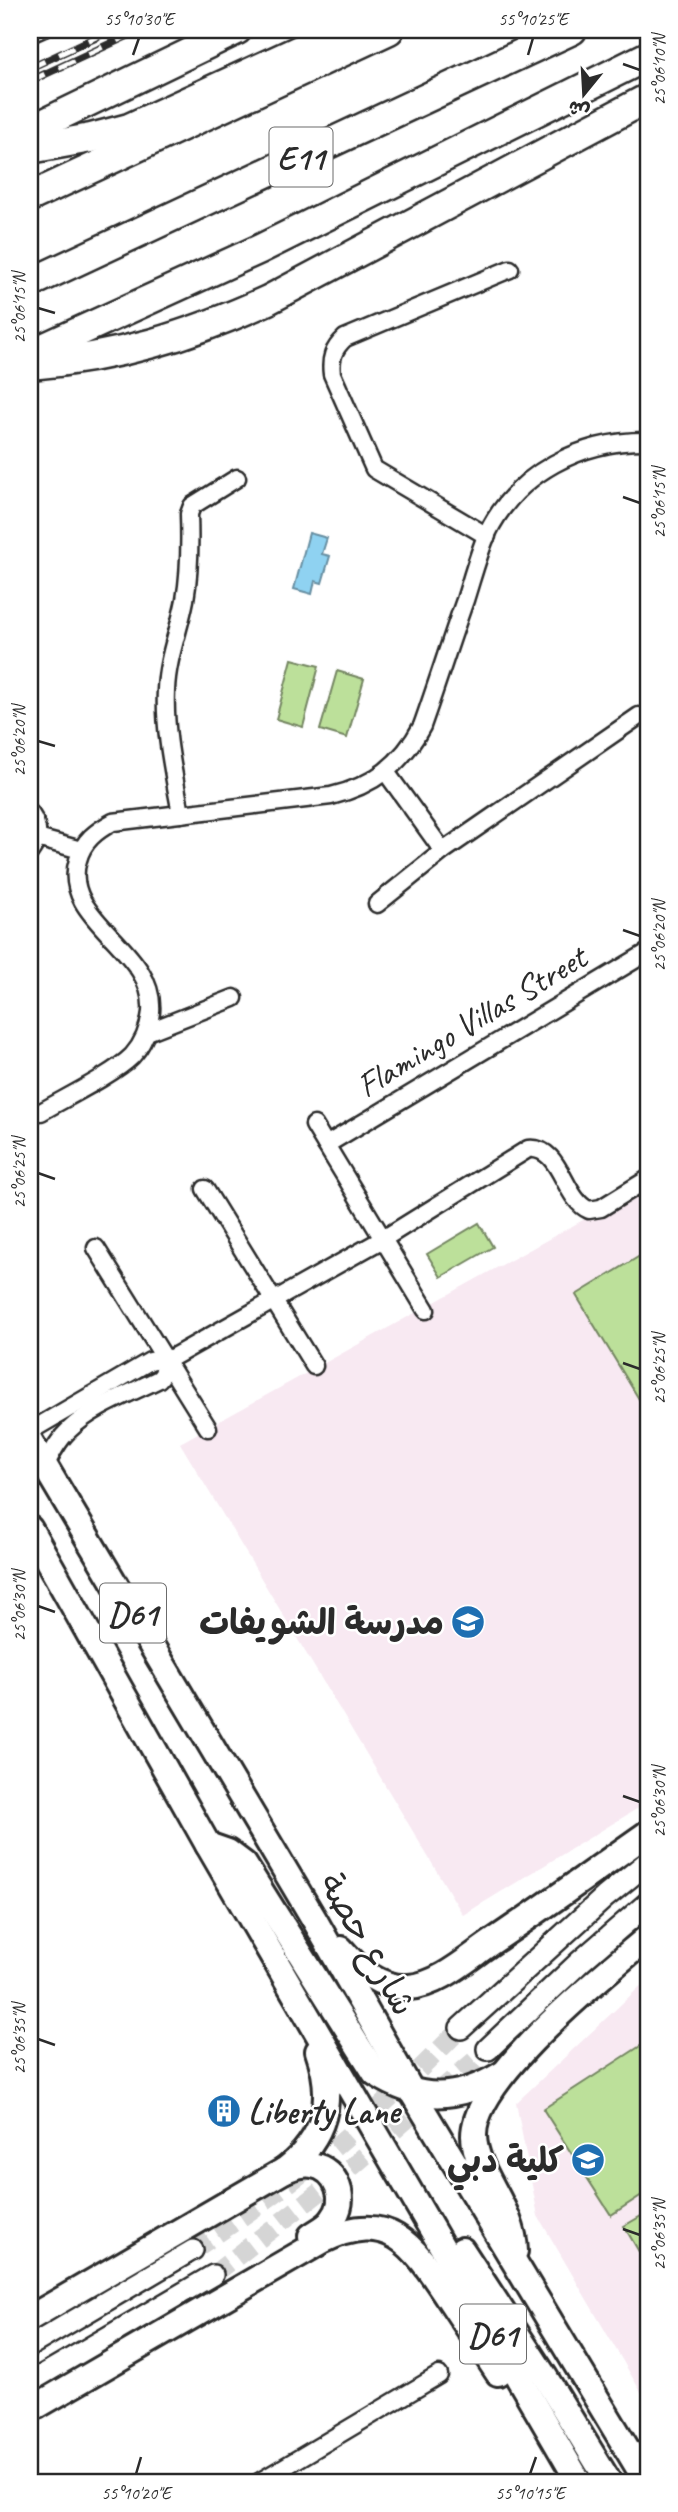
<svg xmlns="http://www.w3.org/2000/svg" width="678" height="2512" viewBox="0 0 678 2512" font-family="Caveat,'Playpen Sans Arabic',sans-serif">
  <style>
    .built { fill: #f8e9f2 }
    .green { fill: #bce09a; stroke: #748662; stroke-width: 2 }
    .water { fill: #8fd2f1; stroke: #678fa2; stroke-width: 2 }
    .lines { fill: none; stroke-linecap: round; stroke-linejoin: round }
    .tertiary-tunnel { stroke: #d5d5d5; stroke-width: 19; stroke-dasharray: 19 10; stroke-linecap: butt }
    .minor-casing { stroke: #2b2b2b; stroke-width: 21 }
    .tertiary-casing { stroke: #2b2b2b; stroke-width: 24 }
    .secondary-casing { stroke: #2b2b2b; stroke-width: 26 }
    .primary-casing { stroke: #2b2b2b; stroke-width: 30 }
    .motorway-casing { stroke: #2b2b2b; stroke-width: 33 }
    .minor { stroke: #fff; stroke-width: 16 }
    .tertiary { stroke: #fff; stroke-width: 19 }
    .secondary { stroke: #fff; stroke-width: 21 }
    .primary { stroke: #fff; stroke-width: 24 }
    .motorway { stroke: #fff; stroke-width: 28 }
    .rail-casing { stroke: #2b2b2b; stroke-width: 8 }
    .rail { stroke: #fff; stroke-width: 5; stroke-dasharray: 16; stroke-linecap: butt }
    .ticks { fill: none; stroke: #2b2b2b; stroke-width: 2.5 }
    .labels { text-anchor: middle; stroke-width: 5; stroke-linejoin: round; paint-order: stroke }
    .shield { fill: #fff; stroke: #6b6b6b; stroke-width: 2 }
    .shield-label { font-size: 33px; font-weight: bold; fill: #2b2b2b }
    .street-label { font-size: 35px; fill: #2b2b2b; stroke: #fff }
    .poi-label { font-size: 35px; font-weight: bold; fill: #2b2b2b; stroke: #fff; text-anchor: end }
    .neatline { fill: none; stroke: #2b2b2b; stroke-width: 2.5 }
    .ticks-label { font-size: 18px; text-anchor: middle; fill: #2b2b2b }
  </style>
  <rect width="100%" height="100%" fill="#fff"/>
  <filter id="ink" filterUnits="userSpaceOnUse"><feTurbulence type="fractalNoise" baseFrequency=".0143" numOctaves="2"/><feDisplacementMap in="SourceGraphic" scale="14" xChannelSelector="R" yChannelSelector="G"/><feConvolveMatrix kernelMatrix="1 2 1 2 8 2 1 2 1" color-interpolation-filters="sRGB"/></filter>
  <g filter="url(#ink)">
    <g class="built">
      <path d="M648,1184V1802L463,1915L180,1443Z"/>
      <path d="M648,1979V2404L538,2216L516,2103Z"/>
    </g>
    <g class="green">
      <path d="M292,659L319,666L303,727L276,719Z"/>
      <path d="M337,671L364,679L347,738L320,730Z"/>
      <path d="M479,1223L493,1247L441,1277L427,1254Z"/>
      <path d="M648,1251V1414L576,1295Z"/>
      <path d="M648,2041V2191L611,2215L543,2109Z"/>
      <path d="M648,2212V2267L624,2226Z"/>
    </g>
    <path class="water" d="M309,533L327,538L322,554L330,556L322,583L315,581L312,594L294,589Z"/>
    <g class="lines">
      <g class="tertiary-tunnel">
        <path d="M193,2250C242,2217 291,2184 336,2146C380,2108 421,2069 461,2028"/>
        <path d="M213,2275L353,2166L488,2049"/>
      </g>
      <g class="minor-casing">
        <g id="minor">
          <path d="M487,536L374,469L332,374C330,359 333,349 345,338L510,269"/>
          <path d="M386,772L443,851"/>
          <path d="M30,813C39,826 40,839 30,852"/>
          <path d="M181,814C174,774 164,732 166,690C167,659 179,631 185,600C190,571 190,543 189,514L192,506L237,478"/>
          <path d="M37,838L81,850"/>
          <path d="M377,904L443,851L639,716"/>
          <path d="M147,1032L234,998"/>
          <path d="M41,1112C65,1098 114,1074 132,1056C143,1044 149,1028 151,1012C156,948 59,920 78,860C83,841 96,831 113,822L331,796C373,786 402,764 422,726C437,684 450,642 465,600C472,578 478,555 487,534C517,472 582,440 648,441"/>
          <path d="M314,1125L426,1310"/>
          <path d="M326,1145L648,952"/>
          <path d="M205,1189L314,1366"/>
          <path d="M96,1248L208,1428"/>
          <path d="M30,1431L150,1361L161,1359L166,1361L383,1239L528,1149C561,1145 563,1199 589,1210L601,1208L648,1179"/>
          <path d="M45,1466C52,1453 58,1440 69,1430C92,1407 129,1394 159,1379L163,1374L166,1361"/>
          <path d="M259,2482L439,2375"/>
        </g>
      </g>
      <g class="tertiary-casing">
        <g id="tertiary">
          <path d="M30,2346L193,2250"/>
          <path d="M30,2382L213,2275"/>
        </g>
      </g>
      <g class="secondary-casing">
        <g id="secondary">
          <path d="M30,57L91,30"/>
          <path d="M461,2028L605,1897L648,1862"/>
          <path d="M488,2049L581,1961L648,1903"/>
        </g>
      </g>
      <g class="primary-casing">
        <g id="primary">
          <path d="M30,1441L314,1919L412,2092L647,2482"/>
          <path d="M30,1529L208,1845L579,2482"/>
          <path d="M208,1845L228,1852L244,1864L375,2073C419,2102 457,2101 502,2074"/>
          <path d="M341,1949C358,1969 380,1989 409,1987C438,1985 466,1960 489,1944C543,1908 595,1870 648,1833"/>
          <path d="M285,2170C294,2167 302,2163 312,2165C337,2169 349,2200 332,2220C327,2227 318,2231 311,2236"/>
          <path d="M462,2250L545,2377L609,2482"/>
          <path d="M515,2251C514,2208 475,2173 474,2136C473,2078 605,1974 648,1937"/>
          <path d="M30,2318L285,2170C326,2137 335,2100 318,2051"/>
          <path d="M30,2410L322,2241C389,2208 413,2245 447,2296C464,2322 481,2347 498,2373"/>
        </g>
      </g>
      <g class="motorway-casing">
        <g id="motorway">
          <path d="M30,130L237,30"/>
          <path d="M30,149L91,138L129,128L343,30"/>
          <path d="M30,197L389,30"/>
          <path d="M30,283L572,30"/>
          <path d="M30,354L260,249L648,56"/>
          <path d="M30,365C116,358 189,336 268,300L648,98"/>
        </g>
      </g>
      <use href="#minor" class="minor"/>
      <use href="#tertiary" class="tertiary"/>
      <use href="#secondary" class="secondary"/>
      <use href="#primary" class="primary"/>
      <use href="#motorway" class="motorway"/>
      <g class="rail-casing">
        <g id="rail">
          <path d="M30,68L111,30"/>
          <path d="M30,81L140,30"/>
        </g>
      </g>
      <use href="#rail" class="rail"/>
    </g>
  </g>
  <path class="ticks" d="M133,55L139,38M528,55L533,38M623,64L640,70M38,308L55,313M623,497L640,503M38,741L55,746M623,930L640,936M38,1173L55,1179M623,1363L640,1369M38,1606L55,1612M623,1796L640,1802M38,2039L55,2045M623,2229L640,2235M136,2474L141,2457M530,2474L536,2457"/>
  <defs>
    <g id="school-disc" transform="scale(1.75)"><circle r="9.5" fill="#1f6fb2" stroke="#fff"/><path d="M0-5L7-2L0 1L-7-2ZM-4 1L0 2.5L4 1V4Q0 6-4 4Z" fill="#fff"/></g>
    <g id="building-disc" transform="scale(1.75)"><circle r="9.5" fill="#1f6fb2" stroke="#fff"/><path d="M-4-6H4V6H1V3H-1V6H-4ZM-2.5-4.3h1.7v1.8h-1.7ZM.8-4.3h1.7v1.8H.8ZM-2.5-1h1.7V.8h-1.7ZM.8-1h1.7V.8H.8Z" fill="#fff"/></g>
  </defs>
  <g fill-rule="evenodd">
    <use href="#school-disc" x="468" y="1622"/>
    <use href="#building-disc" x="224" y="2111"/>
    <use href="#school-disc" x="588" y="2160"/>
  </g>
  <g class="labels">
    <g class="shield">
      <rect x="269.5" y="127.5" width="63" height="59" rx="5"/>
      <rect x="100" y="1583.5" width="66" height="59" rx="5"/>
      <rect x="460" y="2304.5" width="66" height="59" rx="5"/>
    </g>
    <g class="shield-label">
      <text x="301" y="169">E11</text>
      <text x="133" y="1625">D61</text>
      <text x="493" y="2346">D61</text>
    </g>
    <g class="street-label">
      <text transform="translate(471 1021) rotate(-31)" y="12">Flamingo Villas Street</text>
      <text transform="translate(368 1944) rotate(60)" y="12">شارع حصة</text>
    </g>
    <g class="poi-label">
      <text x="444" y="1634">مدرسة الشويفات</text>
      <text x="248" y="2123" text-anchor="start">Liberty Lane</text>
      <text x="564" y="2172">كلية دبي</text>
    </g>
  </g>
  <rect width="678" height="2512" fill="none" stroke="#fff" stroke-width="77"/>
  <g transform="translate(584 94) rotate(198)" stroke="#ffffff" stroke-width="5" paint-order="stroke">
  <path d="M0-5L12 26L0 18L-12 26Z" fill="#2b2b2b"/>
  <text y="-10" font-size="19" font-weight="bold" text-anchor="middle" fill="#2b2b2b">ش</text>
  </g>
  <rect x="38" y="38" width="602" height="2436" class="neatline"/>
  <g class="ticks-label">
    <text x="139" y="25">55°10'30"E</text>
    <text x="533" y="25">55°10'25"E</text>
    <text transform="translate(659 70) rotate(-90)" y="6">25°06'10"N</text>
    <text transform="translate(19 308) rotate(-90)" y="6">25°06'15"N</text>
    <text transform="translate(659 503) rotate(-90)" y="6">25°06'15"N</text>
    <text transform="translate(19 741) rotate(-90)" y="6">25°06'20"N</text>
    <text transform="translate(659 936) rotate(-90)" y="6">25°06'20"N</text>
    <text transform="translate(19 1173) rotate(-90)" y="6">25°06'25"N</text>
    <text transform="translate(659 1369) rotate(-90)" y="6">25°06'25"N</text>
    <text transform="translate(19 1606) rotate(-90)" y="6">25°06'30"N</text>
    <text transform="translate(659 1802) rotate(-90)" y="6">25°06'30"N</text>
    <text transform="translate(19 2039) rotate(-90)" y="6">25°06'35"N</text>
    <text transform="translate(659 2235) rotate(-90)" y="6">25°06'35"N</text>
    <text x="136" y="2499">55°10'20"E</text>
    <text x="530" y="2499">55°10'15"E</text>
  </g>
</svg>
